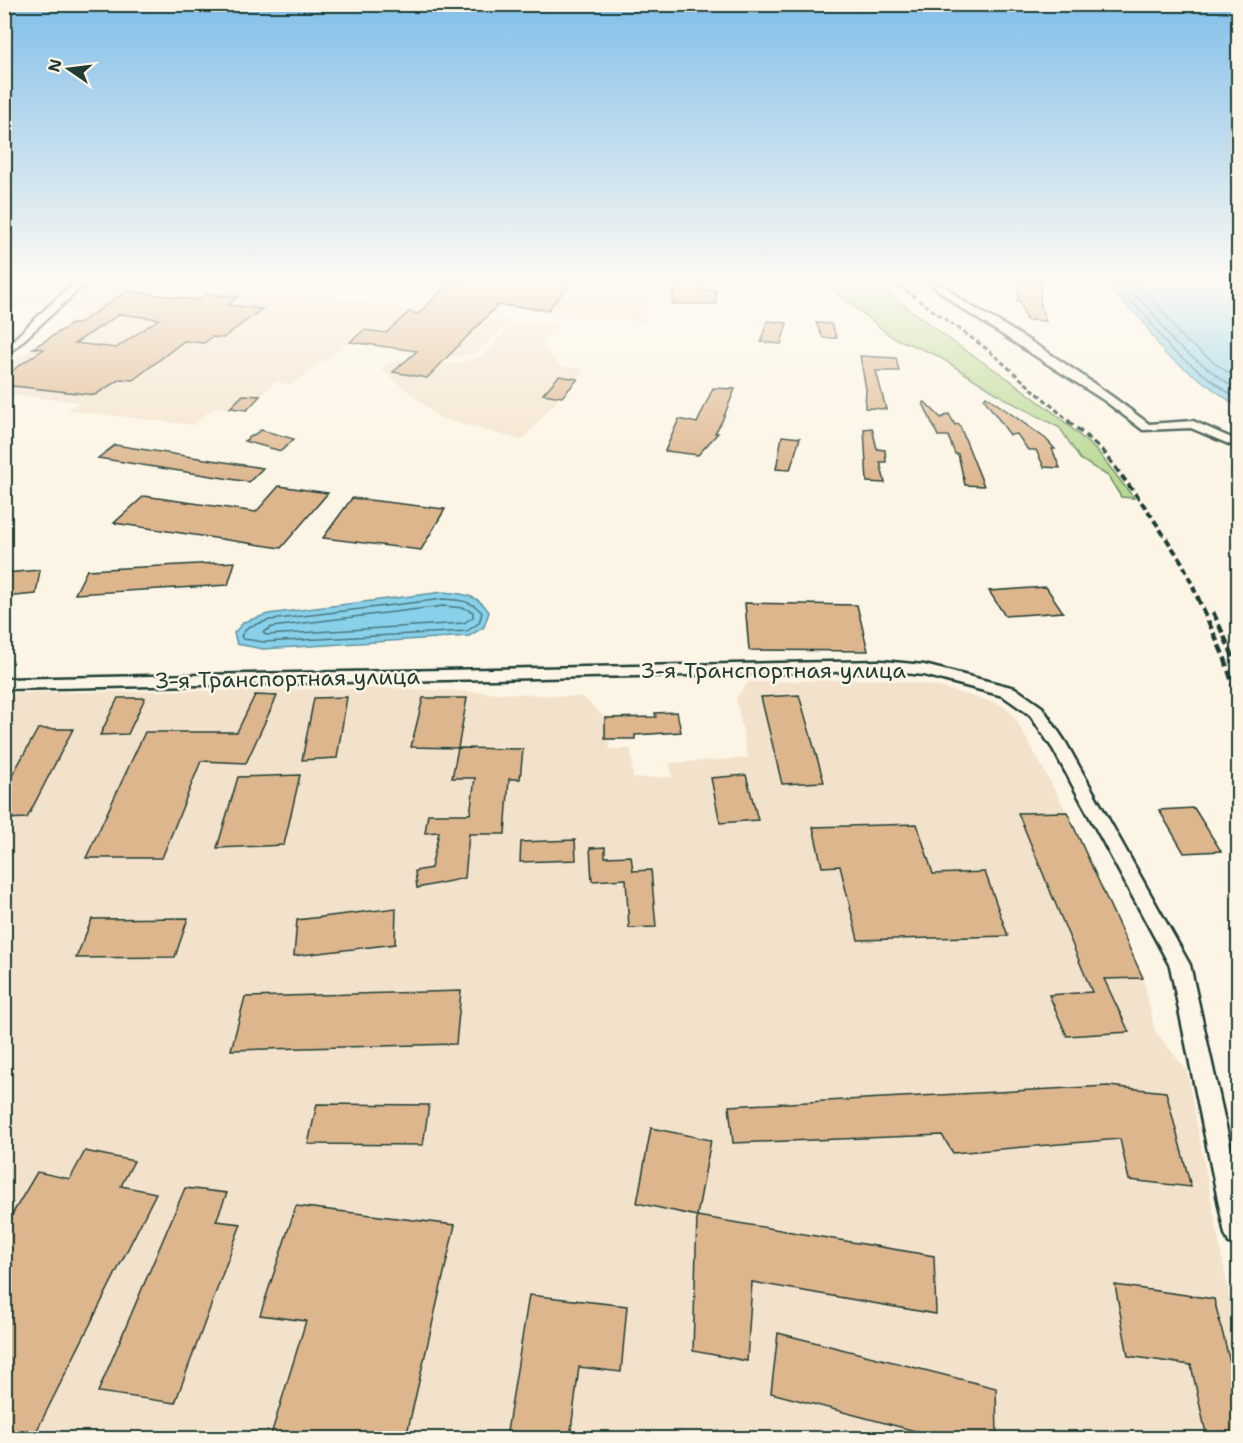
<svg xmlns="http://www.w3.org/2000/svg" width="1243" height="1443" viewBox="0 0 1243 1443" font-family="'Shantell Sans',sans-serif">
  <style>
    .built { fill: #f3e2cb }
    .green { fill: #b7d892; stroke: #6b8a63; stroke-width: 1.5 }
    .water { fill: #89d0ea; stroke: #5f95a1; stroke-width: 1.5 }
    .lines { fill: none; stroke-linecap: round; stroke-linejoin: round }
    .shore { stroke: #49787d; stroke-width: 1.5 }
    .building { fill: #ddb68e; stroke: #1f3d34; stroke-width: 1.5; fill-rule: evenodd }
    .minor-casing { stroke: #1f3d34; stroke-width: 5 }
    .minor { fill: #fcf5e5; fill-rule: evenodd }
    .rail-far2 { stroke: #1f3d34; stroke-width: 3; stroke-dasharray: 5 3; stroke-linecap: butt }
    .rail-far1 { stroke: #1f3d34; stroke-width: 4; stroke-dasharray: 7 4; stroke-linecap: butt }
    .rail { stroke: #1f3d34; stroke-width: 4.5; stroke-dasharray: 9 4.5; stroke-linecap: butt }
    .labels { text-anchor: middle; stroke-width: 5; stroke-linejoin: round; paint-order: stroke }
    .street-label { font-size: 22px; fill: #1f3d34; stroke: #fcf5e5 }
  </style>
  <rect width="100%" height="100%" fill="#fcf5e5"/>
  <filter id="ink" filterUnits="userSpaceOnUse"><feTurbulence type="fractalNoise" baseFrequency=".0167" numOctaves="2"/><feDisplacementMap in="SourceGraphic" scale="12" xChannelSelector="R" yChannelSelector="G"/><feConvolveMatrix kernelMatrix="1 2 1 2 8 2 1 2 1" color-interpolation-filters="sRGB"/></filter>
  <g filter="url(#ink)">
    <g class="built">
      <path d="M5,281H68L41,301L16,307L5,318Z"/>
      <path d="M97,281L148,284L156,290L155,294L197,299L206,294L213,284L510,322L477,352L457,357L350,342L291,385L276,381L247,410L214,407L193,425L68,410L79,402L5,394L4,372L16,359L85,314L61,307Z"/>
      <path d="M302,281H655L645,323Z"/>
      <path d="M531,322L556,324L542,344L559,366L585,369L522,440L442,419L380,369L396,360L457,364L483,356L511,326Z"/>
      <path d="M881,679L936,686L1000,704L1012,713L1067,812L1143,978L1155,1031L1187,1071L1238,1342V1438H5L4,693L393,688L583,697L605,718L610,749H631L633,778L672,777L670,763L748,758L736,698L749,682Z"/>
    </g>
    <path class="green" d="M822,281H872L953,342L1010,380L1058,416L1098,452L1134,498L1121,497L1108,476L1080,459L1060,428L1007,400L936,355L892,337Z"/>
    <g class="water">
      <path d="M1101,281H1238V407L1165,354L1142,320Z"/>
      <path d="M443,592C462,594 478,594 489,612L484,627L469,636L263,649L237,644L234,633L244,622L268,614Z"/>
    </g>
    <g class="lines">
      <g class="shore">
        <path d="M1110,281L1146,316L1170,349L1238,400"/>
        <path d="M1121,281L1151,311L1175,344L1238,391"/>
        <path d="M1134,281L1159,306L1182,338L1238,380"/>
        <path d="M443,599C458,600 472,600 482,613L479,623L467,631L264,642L243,639L241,636L248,627L270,620Z"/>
        <path d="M443,606L464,608L473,612V617L464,623L266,635L263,632L272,627Z"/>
      </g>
    </g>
    <g class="building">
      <path d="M451,281H572L548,310L498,305L427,378L393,372L417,351L350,342L364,330L386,333L409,312L418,314Z"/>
      <path d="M675,281H704V291L716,290V304H672Z"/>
      <path d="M1019,281H1041L1040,303L1046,321L1026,320L1020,301H1018Z"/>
      <path d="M127,291L198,300L206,294L238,297L228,305L262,309L223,338L212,337L204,343L184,341L133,380L120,379L95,395L4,385V379L17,367L44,349L33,348L72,324H78ZM120,314L159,319L116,348L75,343Z"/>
      <path d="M767,321L787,323L781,344L761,342Z"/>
      <path d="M816,323L831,324L837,338H823Z"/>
      <path d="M860,356L896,358L899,371H876L886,409L865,408L866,389Z"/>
      <path d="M559,376L578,379L562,397L543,394Z"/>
      <path d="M713,388L735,389L722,421L715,433H718L698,455L665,451L679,419L697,423Z"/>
      <path d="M243,395L260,396L247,410L230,408Z"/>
      <path d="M986,396L1046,439L1055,449H1052L1060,468L1044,467L1036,450H1028L1017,434L1010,435L984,399Z"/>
      <path d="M925,402L941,418L949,414L955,425L959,424L984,486L965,485L958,454H955L948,436H938L923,403Z"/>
      <path d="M872,428L877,449L885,450L886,462H880L885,483L867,482L864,429Z"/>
      <path d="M261,430L294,439L281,451L244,441Z"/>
      <path d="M782,436L800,438L790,470L776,469Z"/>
      <path d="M115,445L263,468L249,482L98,458Z"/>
      <path d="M279,486L328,493L281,548L114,523L144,496L256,512Z"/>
      <path d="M352,498L445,509L421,550L323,538Z"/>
      <path d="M235,562L228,585L75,594L87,570Z"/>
      <path d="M40,570L36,594L4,597V573Z"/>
      <path d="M1046,587L1063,612L1005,616L989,591Z"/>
      <path d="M745,603L857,605L868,651L749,650Z"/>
      <path d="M255,695L277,696L246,763L201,761L162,858H86L145,732H237Z"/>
      <path d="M799,695L824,782L782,784L761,697Z"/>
      <path d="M347,697L337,758L302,760L314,698Z"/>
      <path d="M118,698H145L128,734L100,735Z"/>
      <path d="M423,698H467L458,748L411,747Z"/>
      <path d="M677,712L681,732L635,735V739H605V718L656,717L655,713Z"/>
      <path d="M38,729H73L27,818L4,819V790Z"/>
      <path d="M458,748L523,749L520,779H509L505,834H469L465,878L417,888L415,871L431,868L439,832L425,833L428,814H470L475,778H452Z"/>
      <path d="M300,775L284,845L217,848L238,777Z"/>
      <path d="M746,775L758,820L720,823L711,778Z"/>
      <path d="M1194,808L1221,851L1184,853L1159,810Z"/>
      <path d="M1067,812L1143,978L1104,979L1129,1032L1067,1036L1049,995L1092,992L1018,813Z"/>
      <path d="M917,824L933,874L985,872L1008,936L858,940L840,866L822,867L813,827Z"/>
      <path d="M575,840L576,860L520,862L521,842Z"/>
      <path d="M605,847V857L631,856L633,871L651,870L656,927L629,928L626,879L592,881L590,848Z"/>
      <path d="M396,908L395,944L294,956L297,920Z"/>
      <path d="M188,918L175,957L76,958L92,919Z"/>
      <path d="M461,991L456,1044L231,1050L245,997Z"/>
      <path d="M1108,1086L1166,1092L1191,1187L1129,1180L1120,1139L953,1153L942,1135L733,1143L729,1106Z"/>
      <path d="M317,1104L429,1105L423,1145L308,1144Z"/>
      <path d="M651,1128L711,1140L697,1216L637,1203Z"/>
      <path d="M85,1151L134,1161L121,1186L156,1193L33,1438L4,1435V1228L37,1172L70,1179Z"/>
      <path d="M185,1188L227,1193L216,1221L241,1224L175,1403L98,1392Z"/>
      <path d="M296,1206L455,1225L406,1438H270L306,1321L260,1315Z"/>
      <path d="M697,1216L934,1256L936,1314L752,1282L747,1361L693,1351Z"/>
      <path d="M1115,1285L1214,1299L1239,1398V1438H1207L1191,1365L1128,1356Z"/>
      <path d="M529,1295L627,1306L621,1372L579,1367L570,1438H506Z"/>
      <path d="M778,1333L996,1388L997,1438H942L771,1393Z"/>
    </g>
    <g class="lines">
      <g class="minor-casing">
        <g id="minor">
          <path d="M78,281H88L4,358V349L56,299Z"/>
          <path d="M927,281C945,281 954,297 969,305C1032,340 1093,381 1149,424L1193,421L1238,441V448L1191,428L1143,430L1105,401L961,308Z"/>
          <path d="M882,661L924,665L1015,688L1042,707L1066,743L1190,965L1238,1180V1246L1229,1243L1225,1234L1170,966L1053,749L1030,715L1003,696L924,675L882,671L4,689V679Z"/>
        </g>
      </g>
      <use href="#minor" class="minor"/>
      <path class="rail-far2" d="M892,281L987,349L1070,422"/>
      <path class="rail-far1" d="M1068,421L1103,451L1148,511L1183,564L1198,598"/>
      <g class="rail">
        <path d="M1197,596L1225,659L1238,702"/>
        <path d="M1213,612L1238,667"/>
      </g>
    </g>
  </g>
  <linearGradient id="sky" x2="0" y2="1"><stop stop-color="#82bfe9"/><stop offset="0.58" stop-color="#fefaf3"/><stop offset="1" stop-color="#fefaf3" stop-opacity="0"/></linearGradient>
  <rect width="1243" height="483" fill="url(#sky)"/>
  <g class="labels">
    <g class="street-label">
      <text x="773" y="678">3-я Транспортная улица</text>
      <text transform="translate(287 678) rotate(-1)" y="8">3-я Транспортная улица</text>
    </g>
  </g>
  <rect width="1243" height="1443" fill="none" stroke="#fcf5e5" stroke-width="24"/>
  <rect x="12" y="12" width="1219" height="1419" fill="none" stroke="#1f3d34" stroke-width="2" filter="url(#ink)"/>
  <g transform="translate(69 69) rotate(284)" stroke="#fcf5e5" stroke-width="4.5" paint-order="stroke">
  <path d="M0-4.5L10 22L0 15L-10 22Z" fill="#1f3d34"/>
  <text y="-9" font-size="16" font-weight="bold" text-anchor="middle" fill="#1f3d34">N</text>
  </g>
</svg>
